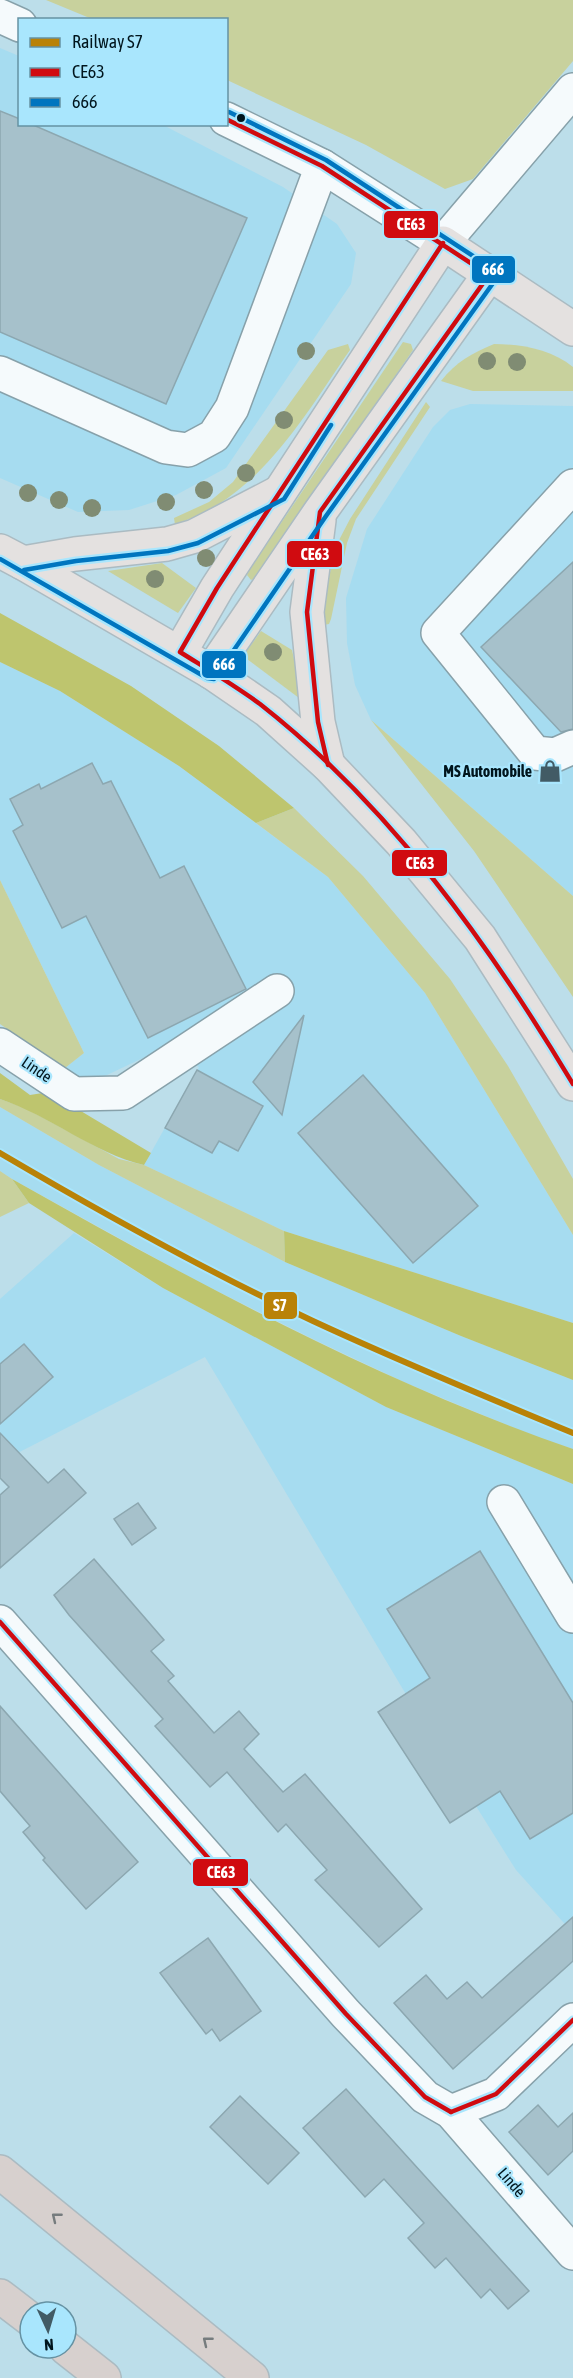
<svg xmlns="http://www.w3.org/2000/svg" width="573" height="2378" viewBox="0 0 573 2378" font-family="'Asap Condensed',sans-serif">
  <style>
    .built { fill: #a6dcf0 }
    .green { fill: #c8d19d }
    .forest { fill: #bec56e }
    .building { fill: #a6c1cb; stroke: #8ca7b0; stroke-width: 1.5 }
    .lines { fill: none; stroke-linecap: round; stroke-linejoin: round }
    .minor-casing { stroke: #87a1aa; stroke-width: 36 }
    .major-casing { stroke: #abbbc2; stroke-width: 36 }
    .highway-casing { stroke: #abbbc2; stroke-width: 36 }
    .minor { stroke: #f5fafc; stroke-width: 33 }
    .major { stroke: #e4e1e0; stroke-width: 33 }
    .highway { stroke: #d7d0ce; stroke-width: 33 }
    .bus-1-casing { stroke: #a9e6fd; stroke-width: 9 }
    .bus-2-casing { stroke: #a9e6fd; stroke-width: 9 }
    .bus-1 { stroke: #d00b10; stroke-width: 4.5 }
    .bus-2 { stroke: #0075bf; stroke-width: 4.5 }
    .rail-1-casing { stroke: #a9e6fd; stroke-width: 10 }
    .rail-1 { stroke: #b98207; stroke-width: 6 }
    .tree { fill: #808c73 }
    .oneway { stroke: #767c7e }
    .bus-dot { fill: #00151d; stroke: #a9e6fd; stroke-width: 2 }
    .labels { text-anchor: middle; stroke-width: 4.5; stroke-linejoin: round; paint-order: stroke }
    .poi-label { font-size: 16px; font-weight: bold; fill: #00151d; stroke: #a9e6fd; text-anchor: end }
    .street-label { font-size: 16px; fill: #00151d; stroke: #a9e6fd }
    .line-badge { stroke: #a9e6fd; stroke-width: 2 }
    .badge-label { font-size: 16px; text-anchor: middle; font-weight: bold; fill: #fff }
  </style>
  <rect width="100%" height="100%" fill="#bcdeea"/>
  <g class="built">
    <path d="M0,48L19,56L20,124L163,125L283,187L337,224L356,253L351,284L226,468L176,495L129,510L78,512L0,478Z"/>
    <path d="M470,404L573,406V896L371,720L355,685L347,643L346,598L367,529L433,427L450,410Z"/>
    <path d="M0,662L60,691L179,766L328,877L425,993L573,1235V1323L284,1231L144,1165L199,1067L164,1048L88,1084L65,1068L84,1053L0,880Z"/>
    <path d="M0,1107L99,1165L285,1262L461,1336L573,1380V1449L531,1435L406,1383L315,1340L195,1280L12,1179L0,1171Z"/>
    <path d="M74,1233L163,1288L386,1407L573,1484V1933L516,1870L404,1691L205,1357L0,1462V1299Z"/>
  </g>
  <g class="green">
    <path d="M46,0H573V61L473,179L445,189L366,145L227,80L226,20L92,19Z"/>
    <path d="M403,342L411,344L413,350L258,576L251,580L247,575L250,569Z"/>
    <path d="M348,344L350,350C311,406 276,468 216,506C204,514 188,519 175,525L174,518L209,502L233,482L328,350Z"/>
    <path d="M494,344C521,344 551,349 573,367V391H473L441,381C456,362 472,353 494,344Z"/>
    <path d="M426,402L430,407L356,519L347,543L331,619L329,624L324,625L326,589L337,544L350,519Z"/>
    <path d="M162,563L196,588L178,613L108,571Z"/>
    <path d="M261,631L292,650L303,701L243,656Z"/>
    <path d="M371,720L573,896V997L474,851Z"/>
    <path d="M294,808L363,876L450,979L508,1066L573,1179V1235L425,993L328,877L256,823Z"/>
    <path d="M0,880L84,1053L65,1068L0,1024Z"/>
    <path d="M0,1099L25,1108L119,1159L144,1165L284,1231L285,1262L99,1165L0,1107Z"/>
    <path d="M0,1171L12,1179L29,1203L0,1217Z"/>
  </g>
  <g class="forest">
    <path d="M0,613L131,686L219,746L294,808L256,823L179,766L60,691L0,662Z"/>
    <path d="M0,1073L30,1095L49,1092L151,1153L144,1165C93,1153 51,1116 0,1099Z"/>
    <path d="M12,1179C193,1281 377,1381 573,1449V1484L386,1407L163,1288L29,1203Z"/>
    <path d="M284,1231L573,1323V1380L461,1336L285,1262Z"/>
  </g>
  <g class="building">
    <path d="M0,111L20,119V124H31L247,218L166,404L0,332Z"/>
    <path d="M573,562V729L561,732L481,647Z"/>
    <path d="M92,763L103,784L111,781L160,878L184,866L246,989L148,1038L86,916L62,928L13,831L23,825L10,799L39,784L41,789Z"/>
    <path d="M304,1015L282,1115L253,1082Z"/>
    <path d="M197,1070L263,1106L238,1151L219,1141L212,1153L165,1128Z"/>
    <path d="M363,1075L478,1206L413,1263L298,1133Z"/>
    <path d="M24,1344L53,1377L0,1424V1364Z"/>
    <path d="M0,1433L48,1483L64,1469L86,1493L0,1568V1495L9,1487L0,1478Z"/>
    <path d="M138,1503L156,1528L132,1545L114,1519Z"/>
    <path d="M480,1551L573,1703V1813L530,1839L500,1791L450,1823L378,1712L430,1678L387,1609Z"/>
    <path d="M94,1559L164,1640L151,1651L174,1676L168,1681L214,1733L239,1711L259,1734L244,1749L283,1792L305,1774L422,1909L379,1947L315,1880L327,1870L286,1824L278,1832L227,1772L210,1787L155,1726L163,1719L69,1615L54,1595Z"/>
    <path d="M0,1706L138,1862L86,1909L43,1860L45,1858L23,1832L30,1826L0,1791Z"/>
    <path d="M573,1917V1961L453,2069L394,2003L426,1975L447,1999L467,1982L482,1998Z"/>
    <path d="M208,1938L261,2011L220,2041L212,2029L206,2034L160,1973Z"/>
    <path d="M346,2089L529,2291L508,2309L490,2289L481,2298L446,2258L435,2268L408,2238L424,2223L384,2179L365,2197L303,2128Z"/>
    <path d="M240,2096L299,2153L268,2184L210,2127Z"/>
    <path d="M538,2105L558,2127L573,2113V2151L548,2175L509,2132Z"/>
  </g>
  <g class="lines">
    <g class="minor-casing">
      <g id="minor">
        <path d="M0,16L20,25"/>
        <path d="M226,119L322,166L443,243L573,90"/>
        <path d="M0,373L166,447L188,450L214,436L232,408L322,166"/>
        <path d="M573,486L438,633L535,753L555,755L573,747"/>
        <path d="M0,1045L74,1094L123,1093L277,991"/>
        <path d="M504,1502L573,1616"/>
        <path d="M0,1622L346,2014L425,2097L451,2112L573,2253"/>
        <path d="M451,2112L496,2094L573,2020"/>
      </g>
    </g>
    <g class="major-casing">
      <g id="major">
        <path d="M319,520L307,612L318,722L328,765"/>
        <path d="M0,551L23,563L211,672L268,711L328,765L401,842L480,938L573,1084"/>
        <path d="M23,563L75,554L167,544L195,536L276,494"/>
        <path d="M180,652L217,588L443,243L573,329"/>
        <path d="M211,672L320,512L489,275"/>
      </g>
    </g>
    <g class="highway-casing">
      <g id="highway">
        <path d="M0,2172L252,2378"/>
        <path d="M0,2296L30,2319"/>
        <path d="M66,2348L104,2378"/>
      </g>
    </g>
    <use href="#minor" class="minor"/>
    <use href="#major" class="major"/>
    <use href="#highway" class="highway"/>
    <g class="bus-1-casing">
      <g id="bus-1">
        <path d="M226,119L322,166L489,275L320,512L307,612L318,722L328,765"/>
        <path d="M443,243L217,588L180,652C207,669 234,685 260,704C390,806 489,944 573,1084"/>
        <path d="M0,1622L346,2014L425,2097L451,2112"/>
        <path d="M451,2112L496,2094L573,2020"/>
      </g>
    </g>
    <g class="bus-2-casing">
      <g id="bus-2">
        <path d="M0,559L207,678L214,679L326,516L496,279V274L493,269L326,160L229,112"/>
        <path d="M24,570L76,561L168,551L198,543L284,499L331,425"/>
      </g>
    </g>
    <use href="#bus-1" class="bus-1"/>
    <use href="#bus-2" class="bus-2"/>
    <g class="rail-1-casing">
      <path id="rail-1" d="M0,1153C102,1213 206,1271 313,1321C399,1361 486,1397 573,1433"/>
    </g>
    <use href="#rail-1" class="rail-1"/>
  </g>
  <g class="tree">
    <circle cx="306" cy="351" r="9"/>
    <circle cx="487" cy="361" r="9"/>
    <circle cx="517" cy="362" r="9"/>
    <circle cx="284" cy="420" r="9"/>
    <circle cx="246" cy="473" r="9"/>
    <circle cx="204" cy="490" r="9"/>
    <circle cx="28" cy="493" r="9"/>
    <circle cx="59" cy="500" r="9"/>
    <circle cx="166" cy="502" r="9"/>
    <circle cx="92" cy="508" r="9"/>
    <circle cx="206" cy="558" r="9"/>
    <circle cx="155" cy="579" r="9"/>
    <circle cx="273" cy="652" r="9"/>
  </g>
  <defs><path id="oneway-chevron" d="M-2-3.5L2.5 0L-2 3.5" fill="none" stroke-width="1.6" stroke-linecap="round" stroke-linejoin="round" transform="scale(1.5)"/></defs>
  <g class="oneway">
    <use href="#oneway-chevron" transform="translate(56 2217) rotate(-141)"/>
    <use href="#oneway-chevron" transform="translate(207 2341) rotate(-141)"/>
  </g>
  <defs>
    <g id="shop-bare" transform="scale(1.8)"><path d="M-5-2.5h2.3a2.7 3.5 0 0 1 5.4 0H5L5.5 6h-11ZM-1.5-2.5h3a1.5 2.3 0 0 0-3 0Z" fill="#425b65" stroke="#a9e6fd" stroke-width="2.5" paint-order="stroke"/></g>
  </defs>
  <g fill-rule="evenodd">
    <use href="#shop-bare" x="550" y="771"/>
  </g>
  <circle class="bus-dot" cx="241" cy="118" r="5"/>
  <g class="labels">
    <g class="poi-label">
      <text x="532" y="777">MS Automobile</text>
    </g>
    <g class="street-label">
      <text transform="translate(37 1069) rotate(34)" y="6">Linde</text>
      <text transform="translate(512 2182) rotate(49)" y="6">Linde</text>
    </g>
  </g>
  <g class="line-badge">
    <rect x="383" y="210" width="56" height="29" rx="6" fill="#d00b10"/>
    <rect x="471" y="255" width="45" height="29" rx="6" fill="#0075bf"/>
    <rect x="286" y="540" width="57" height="28" rx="6" fill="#d00b10"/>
    <rect x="201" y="650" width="46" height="29" rx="6" fill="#0075bf"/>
    <rect x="391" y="849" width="57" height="28" rx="6" fill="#d00b10"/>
    <rect x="263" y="1291" width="35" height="29" rx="6" fill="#b98207"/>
    <rect x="192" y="1858" width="57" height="29" rx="6" fill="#d00b10"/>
  </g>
  <g class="badge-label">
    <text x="411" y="230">CE63</text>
    <text x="493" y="275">666</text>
    <text x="315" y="560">CE63</text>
    <text x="224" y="670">666</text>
    <text x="420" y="869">CE63</text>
    <text x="280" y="1311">S7</text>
    <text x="221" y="1878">CE63</text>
  </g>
  <rect x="18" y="18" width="210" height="108" fill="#a9e6fd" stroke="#6592a3" stroke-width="1.5"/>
  <rect x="30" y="38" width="30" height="9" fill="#b98207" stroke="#6592a3" stroke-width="1.5"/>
  <text x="72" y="48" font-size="18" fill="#00151d">Railway S7</text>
  <rect x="30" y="68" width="30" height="9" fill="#d00b10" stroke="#6592a3" stroke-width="1.5"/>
  <text x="72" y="78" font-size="18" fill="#00151d">CE63</text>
  <rect x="30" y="98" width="30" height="9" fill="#0075bf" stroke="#6592a3" stroke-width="1.5"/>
  <text x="72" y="108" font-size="18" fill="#00151d">666</text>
  <g transform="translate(48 2330) rotate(176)"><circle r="28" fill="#a9e6fd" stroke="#6592a3" stroke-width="1.5"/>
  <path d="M0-4.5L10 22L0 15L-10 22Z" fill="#425b65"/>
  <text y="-9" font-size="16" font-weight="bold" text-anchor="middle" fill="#00151d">N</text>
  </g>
</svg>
